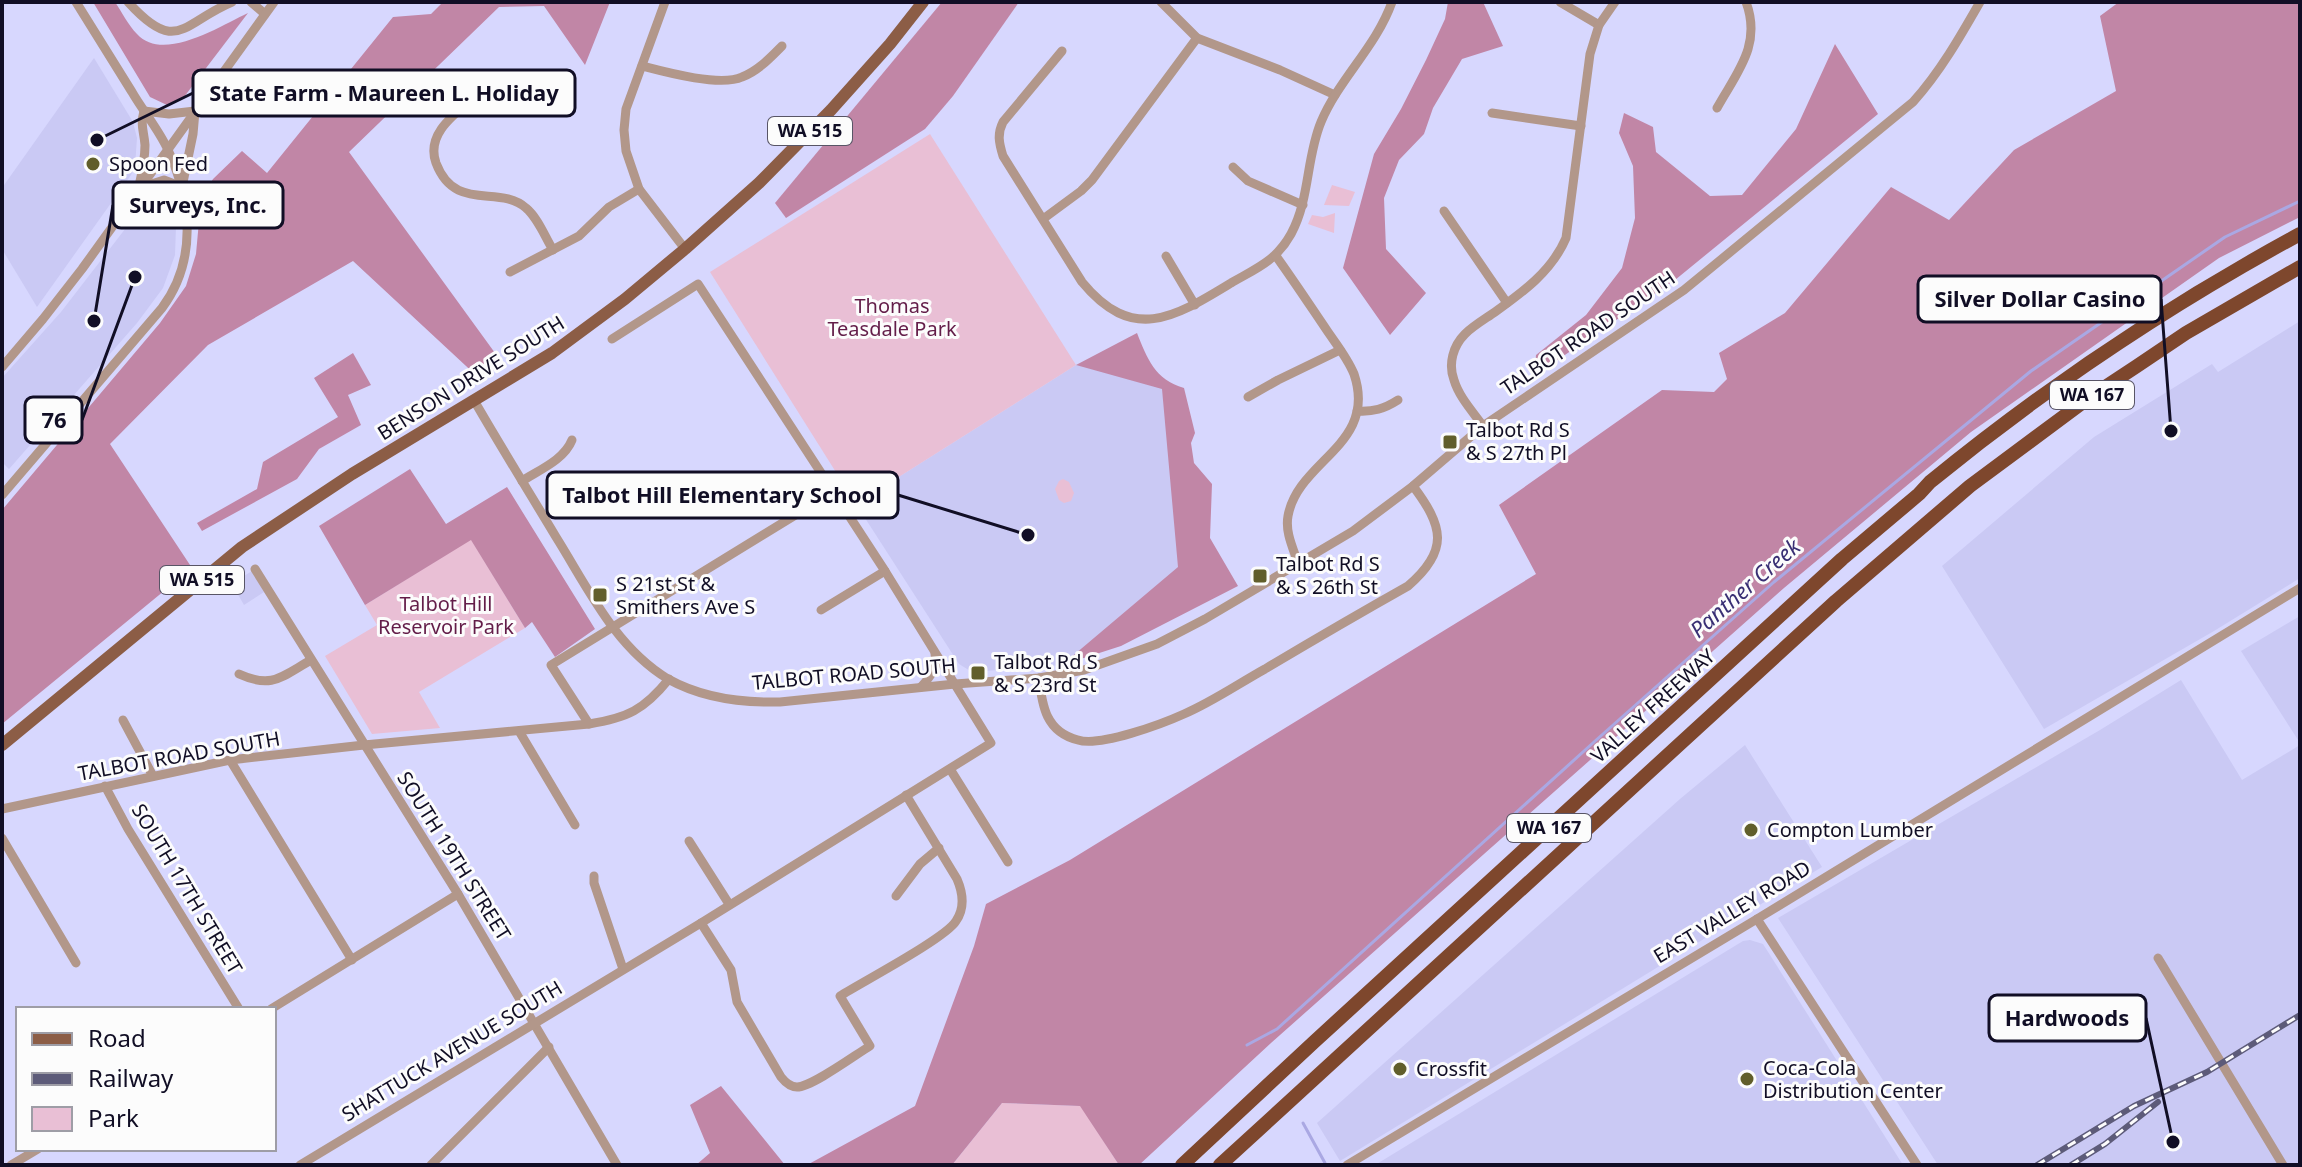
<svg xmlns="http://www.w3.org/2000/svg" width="2302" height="1167" viewBox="0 0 2302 1167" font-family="'Noto Sans',sans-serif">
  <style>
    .built { fill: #cac9f4 }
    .green { fill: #e9bfd5 }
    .forest { fill: #c186a6 }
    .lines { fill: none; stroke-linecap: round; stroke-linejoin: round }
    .stream { stroke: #aaa8e3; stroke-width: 3 }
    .minor { stroke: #b2978a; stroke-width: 9 }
    .major { stroke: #8c5d46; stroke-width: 12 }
    .highway { stroke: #7e472d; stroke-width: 14 }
    .rail-casing { stroke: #5d5b79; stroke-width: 6 }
    .rail { stroke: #fcfcfc; stroke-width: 3; stroke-dasharray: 9; stroke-linecap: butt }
    .poi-dot { fill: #615e2b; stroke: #fcfcfc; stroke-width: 3 }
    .labels { text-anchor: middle; stroke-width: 6; stroke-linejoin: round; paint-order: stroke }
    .shield { fill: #fcfcfc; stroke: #585566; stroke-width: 2 }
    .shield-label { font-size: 18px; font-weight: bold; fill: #110e25 }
    .poi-label { font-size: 20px; fill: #110e25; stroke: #fcfcfc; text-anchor: start }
    .park-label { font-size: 20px; fill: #631d49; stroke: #fcfcfc }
    .street-label { font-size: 20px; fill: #110e25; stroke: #fcfcfc }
    .water-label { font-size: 22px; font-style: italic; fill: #392f74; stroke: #fcfcfc }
    .leader { fill: none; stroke: #110e25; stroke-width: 3 }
    .callout-dot { fill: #110e25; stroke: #fcfcfc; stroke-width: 3 }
    .callout { fill: #fcfcfc; stroke: #110e25; stroke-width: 3 }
    .callout-label { font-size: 22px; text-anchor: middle; font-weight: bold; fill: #110e25 }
  </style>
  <rect width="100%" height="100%" fill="#d7d7fe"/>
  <g class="built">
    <path d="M94,58L133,122L137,138L135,166L131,175L37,307L2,249V188Z"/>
    <path d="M162,186L172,188L177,198L175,255L163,288L137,323L9,469L2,462V378L61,312L156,189Z"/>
    <path d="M2300,321V578L2214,631L2044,729L1942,566L2094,437L2212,364L2218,372Z"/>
    <path d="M1076,365L1163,377L1184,566L1062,665L972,672L959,664L856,504Z"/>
    <path d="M252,571L264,592L244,605L236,591L235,586L244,576Z"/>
    <path d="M2300,616V743L2241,651Z"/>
    <path d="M2181,680L2242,780L2300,745V1165H1938L1778,918L2100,730Z"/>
    <path d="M1745,745L1822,867L1340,1161L1317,1123L1680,799Z"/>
    <path d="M1750,940L1763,944L1903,1165H1375L1743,941Z"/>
  </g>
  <g class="green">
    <path d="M930,134L1076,365L856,504L710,272Z"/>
    <path d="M1332,185L1355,192L1349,206L1324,205Z"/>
    <path d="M1335,213L1334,233L1308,224L1312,215L1323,217Z"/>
    <path d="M1063,479L1069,482L1074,493L1071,501L1064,503L1059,500L1055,489L1059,481Z"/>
    <path d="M471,539L525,628L419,692L440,728L372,734L325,656L377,625L365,605Z"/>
    <path d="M1002,1103L1081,1106L1119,1165H952Z"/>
  </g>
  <g class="forest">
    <path d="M93,2H115C122,12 128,25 137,34C163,63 220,26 248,13L184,97L167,105L150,97Z"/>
    <path d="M443,2H610L585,65L544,6L499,7L349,152L503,364L480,379L353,261L208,345L110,444L192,568L2,724V510L160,323L186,286L196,254L201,199L213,179L242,151L267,173L393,17L431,14Z"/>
    <path d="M942,2H1019L953,96L925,129L786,218L775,203Z"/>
    <path d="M1448,2H1483L1503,46L1462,59L1433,108L1424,134L1399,160L1384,198L1386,249L1426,293L1390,335L1343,268L1374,154L1401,109L1426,60L1445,19Z"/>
    <path d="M2119,2H2300V217L2219,258L1971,432L1784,588L1271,1043L1139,1165H1119L1080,1106L1002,1103L952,1165H807L915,1106L974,946L986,904L1070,860L1536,574L1499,505L1662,390L1714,392L1727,379L1719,353L1785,313L1891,187L1949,220L2014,150L2116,91L2100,16Z"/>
    <path d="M1835,44L1878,114L1675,280L1534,376L1536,355L1586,315L1622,268L1635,218L1633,166L1619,133L1624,113L1653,127L1656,152L1710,196L1742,195L1796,129Z"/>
    <path d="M1137,333C1147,358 1155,380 1184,388L1195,433L1191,443L1194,463L1212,484L1210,538L1238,586L1121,646L1062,665L1178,567L1162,389L1076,365Z"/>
    <path d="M353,353L371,385L348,395L361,425L319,449L297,479L202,531L197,523L257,489L263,462L338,417L314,378Z"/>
    <path d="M410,469L446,524L507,487L595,629L555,657L532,622L525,628L471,540L365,605L319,526Z"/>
    <path d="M721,1086L785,1165H696L710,1153L690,1105Z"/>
  </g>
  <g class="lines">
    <g class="stream">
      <path d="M1247,1045L1277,1029L1594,742L1774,582L2031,371L2225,237L2300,201"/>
      <path d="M1303,1123L1325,1163"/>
    </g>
    <g class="minor">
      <path d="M128,2C177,56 182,23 232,2"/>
      <path d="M251,2L265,14"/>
      <path d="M665,2L626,109L624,130L626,151L639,189L685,249"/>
      <path d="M1161,2L1197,38L1280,70L1335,95"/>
      <path d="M1560,2L1599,25"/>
      <path d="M1062,51L1003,122C997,134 999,143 1003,156L1082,282C1133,344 1175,317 1231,283C1257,268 1276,261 1291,234C1310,199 1306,158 1321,122C1339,79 1376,47 1392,2"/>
      <path d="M642,66C665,72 720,87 742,77C758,71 770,58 782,46"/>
      <path d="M478,94C458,112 425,132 436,163C455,213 499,184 526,208C538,218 545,237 553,250"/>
      <path d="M1717,108C1737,72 1762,45 1746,2"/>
      <path d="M144,111L169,114L195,111"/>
      <path d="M1492,113L1581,126"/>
      <path d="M1233,167L1248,181L1303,205"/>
      <path d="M139,186C142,173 145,159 145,145C144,131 140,126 144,111"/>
      <path d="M182,187L193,134L195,111"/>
      <path d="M139,188L164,180L182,187"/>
      <path d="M1444,211L1507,303"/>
      <path d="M1043,219L1081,191L1092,180L1197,38"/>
      <path d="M1166,256L1195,305"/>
      <path d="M1276,256C1294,281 1311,307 1328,332C1337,345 1348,359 1354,374C1378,445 1298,460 1288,516C1285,532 1293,548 1298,563"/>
      <path d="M510,272L579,236L609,207L639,189"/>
      <path d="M2,367L43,319L82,269L274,2"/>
      <path d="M1248,397L1278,380L1340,350"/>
      <path d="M475,402C501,447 529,492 556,537C588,588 615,647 668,679C702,698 742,703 780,702L955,684L1039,678L1084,670L1157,644L1205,619L1353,531L1413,486L1483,426L1684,290L1913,102C1940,72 1960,37 1980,2"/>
      <path d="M1357,411C1373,412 1384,409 1398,400"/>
      <path d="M1483,426C1473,412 1459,397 1454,380C1448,364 1453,346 1465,334C1473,326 1485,319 1495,312C1523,292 1552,271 1566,238L1590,54L1599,25L1615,2"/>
      <path d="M522,481C539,470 564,460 572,440"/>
      <path d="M2,495L162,308C197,261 192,202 168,150C159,130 143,111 132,92C113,62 95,32 76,2"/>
      <path d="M255,569L458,894L617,1165"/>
      <path d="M821,610L885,571"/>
      <path d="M239,674C272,689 281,677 311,660"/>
      <path d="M1039,678C1042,706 1046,732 1078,740C1100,747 1162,724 1184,714C1212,702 1238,684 1265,669C1312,641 1360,613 1408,586C1450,550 1443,526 1413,486"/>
      <path d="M921,687C930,677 938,668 935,654"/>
      <path d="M123,720L153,776"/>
      <path d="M589,724L551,665L833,492"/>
      <path d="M519,731L575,825"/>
      <path d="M230,760L352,960"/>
      <path d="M950,769L1008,862"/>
      <path d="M105,786L128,829L239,1009"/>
      <path d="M2,809L230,760L364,745L589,724C627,718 644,710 669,679"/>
      <path d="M2,838L76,963"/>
      <path d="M689,841L729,904"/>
      <path d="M594,876V883L623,969"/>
      <path d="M896,896L920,864L939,848"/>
      <path d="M1757,919L1917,1165"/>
      <path d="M701,923L731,970L737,1002L781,1077C785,1082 790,1087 797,1087C812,1087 855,1055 870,1046L840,996C862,982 946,938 956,921C965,908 963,893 957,879L906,795"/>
      <path d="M2158,958L2283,1165"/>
      <path d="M271,1009L458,894"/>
      <path d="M11,1165L38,1149"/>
      <path d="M300,1165L701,923L991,743L885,571L698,284L612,339"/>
      <path d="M431,1165L549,1047"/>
      <path d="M1347,1165L1757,919L2300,588"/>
    </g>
    <path class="major" d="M2,745L242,547L352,474L552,353L625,299L685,249L759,183L831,110L890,44L923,2"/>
    <g class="highway">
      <path d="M1182,1165L1314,1042L1842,559L1919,494L1930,482C2045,388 2169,305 2300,234"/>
      <path d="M1220,1165L1836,601L1970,486L2090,397L2137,366L2186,333L2300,267"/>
    </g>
    <g class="rail-casing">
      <g id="rail">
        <path d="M2037,1165L2134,1106L2207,1072L2300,1015"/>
        <path d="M2071,1165L2105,1144L2158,1102"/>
      </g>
    </g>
    <use href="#rail" class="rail"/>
  </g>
  <g class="poi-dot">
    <circle cx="93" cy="164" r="8"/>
    <rect x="1442" y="434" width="16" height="16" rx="4"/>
    <rect x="1252" y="568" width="16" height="16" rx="4"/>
    <rect x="592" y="587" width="16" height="16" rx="4"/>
    <rect x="970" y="665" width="16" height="16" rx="4"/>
    <circle cx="1751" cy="830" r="8"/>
    <circle cx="1400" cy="1069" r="8"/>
    <circle cx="1747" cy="1079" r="8"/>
  </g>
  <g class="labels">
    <g class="shield">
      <rect x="768" y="117" width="84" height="28" rx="6"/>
      <rect x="2050" y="381" width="84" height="28" rx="6"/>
      <rect x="160" y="566" width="84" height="28" rx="6"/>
      <rect x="1507" y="814" width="84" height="28" rx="6"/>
    </g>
    <g class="shield-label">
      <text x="810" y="137">WA 515</text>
      <text x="2092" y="401">WA 167</text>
      <text x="202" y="586">WA 515</text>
      <text x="1549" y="834">WA 167</text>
    </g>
    <g class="poi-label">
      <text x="109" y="171">Spoon Fed</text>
      <text x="1466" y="437">Talbot Rd S<tspan x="1466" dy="23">&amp; S 27th Pl</tspan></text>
      <text x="1276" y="571">Talbot Rd S<tspan x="1276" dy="23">&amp; S 26th St</tspan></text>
      <text x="616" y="591">S 21st St &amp;<tspan x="616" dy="23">Smithers Ave S</tspan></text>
      <text x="994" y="669">Talbot Rd S<tspan x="994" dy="23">&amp; S 23rd St</tspan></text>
      <text x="1767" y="837">Compton Lumber</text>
      <text x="1763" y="1075">Coca-Cola<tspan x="1763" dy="23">Distribution Center</tspan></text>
      <text x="1416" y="1076">Crossfit</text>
    </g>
    <g class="park-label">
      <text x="892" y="313">Thomas<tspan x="892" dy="23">Teasdale Park</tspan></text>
      <text x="446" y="611">Talbot Hill<tspan x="446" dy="23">Reservoir Park</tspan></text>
    </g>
    <g class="street-label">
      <text transform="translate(1588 333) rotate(-34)" y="7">TALBOT ROAD SOUTH</text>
      <text transform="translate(471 378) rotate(-32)" y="7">BENSON DRIVE SOUTH</text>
      <text transform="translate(854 674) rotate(-5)" y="7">TALBOT ROAD SOUTH</text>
      <text transform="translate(1653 706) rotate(-42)" y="7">VALLEY FREEWAY</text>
      <text transform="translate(179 756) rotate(-10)" y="7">TALBOT ROAD SOUTH</text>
      <text transform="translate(454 856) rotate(58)" y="7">SOUTH 19TH STREET</text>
      <text transform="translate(187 889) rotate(59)" y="7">SOUTH 17TH STREET</text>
      <text transform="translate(1732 912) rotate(-31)" y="7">EAST VALLEY ROAD</text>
      <text transform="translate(452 1051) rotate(-31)" y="7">SHATTUCK AVENUE SOUTH</text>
    </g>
    <g class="water-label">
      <text transform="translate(1745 588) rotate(-41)" y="8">Panther Creek</text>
    </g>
  </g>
  <path class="leader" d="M97 140L193 93M94 321L113 205M2171 431L2161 299M135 277L82 420M1028 535L898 495M2173 1142L2146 1018"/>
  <g class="callout-dot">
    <circle cx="97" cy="140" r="8"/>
    <circle cx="94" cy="321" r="8"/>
    <circle cx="2171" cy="431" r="8"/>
    <circle cx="135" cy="277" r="8"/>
    <circle cx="1028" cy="535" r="8"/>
    <circle cx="2173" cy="1142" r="8"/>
  </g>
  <g class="callout">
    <rect x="193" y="70" width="382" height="46" rx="8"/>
    <rect x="113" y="182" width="170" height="46" rx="8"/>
    <rect x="1918" y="276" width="243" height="46" rx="8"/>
    <rect x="25" y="397" width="57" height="46" rx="8"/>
    <rect x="547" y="472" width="351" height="46" rx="8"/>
    <rect x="1989" y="995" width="157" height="46" rx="8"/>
  </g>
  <g class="callout-label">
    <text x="384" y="101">State Farm - Maureen L. Holiday</text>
    <text x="198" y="213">Surveys, Inc.</text>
    <text x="2040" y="307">Silver Dollar Casino</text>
    <text x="54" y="428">76</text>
    <text x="722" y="503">Talbot Hill Elementary School</text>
    <text x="2067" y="1026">Hardwoods</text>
  </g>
  <rect width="2302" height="1167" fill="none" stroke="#110e25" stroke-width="8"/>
  <rect x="16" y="1007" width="260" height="144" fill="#fcfcfc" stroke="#9e9da6" stroke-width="2"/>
  <rect x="32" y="1033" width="40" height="12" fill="#8c5d46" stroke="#9e9da6" stroke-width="2"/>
  <text x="88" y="1047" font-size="24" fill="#110e25">Road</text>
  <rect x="32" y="1073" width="40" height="12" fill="#5d5b79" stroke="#9e9da6" stroke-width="2"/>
  <text x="88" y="1087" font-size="24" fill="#110e25">Railway</text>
  <rect x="32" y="1107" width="40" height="24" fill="#e9bfd5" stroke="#9e9da6" stroke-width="2"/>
  <text x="88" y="1127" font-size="24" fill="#110e25">Park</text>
</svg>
